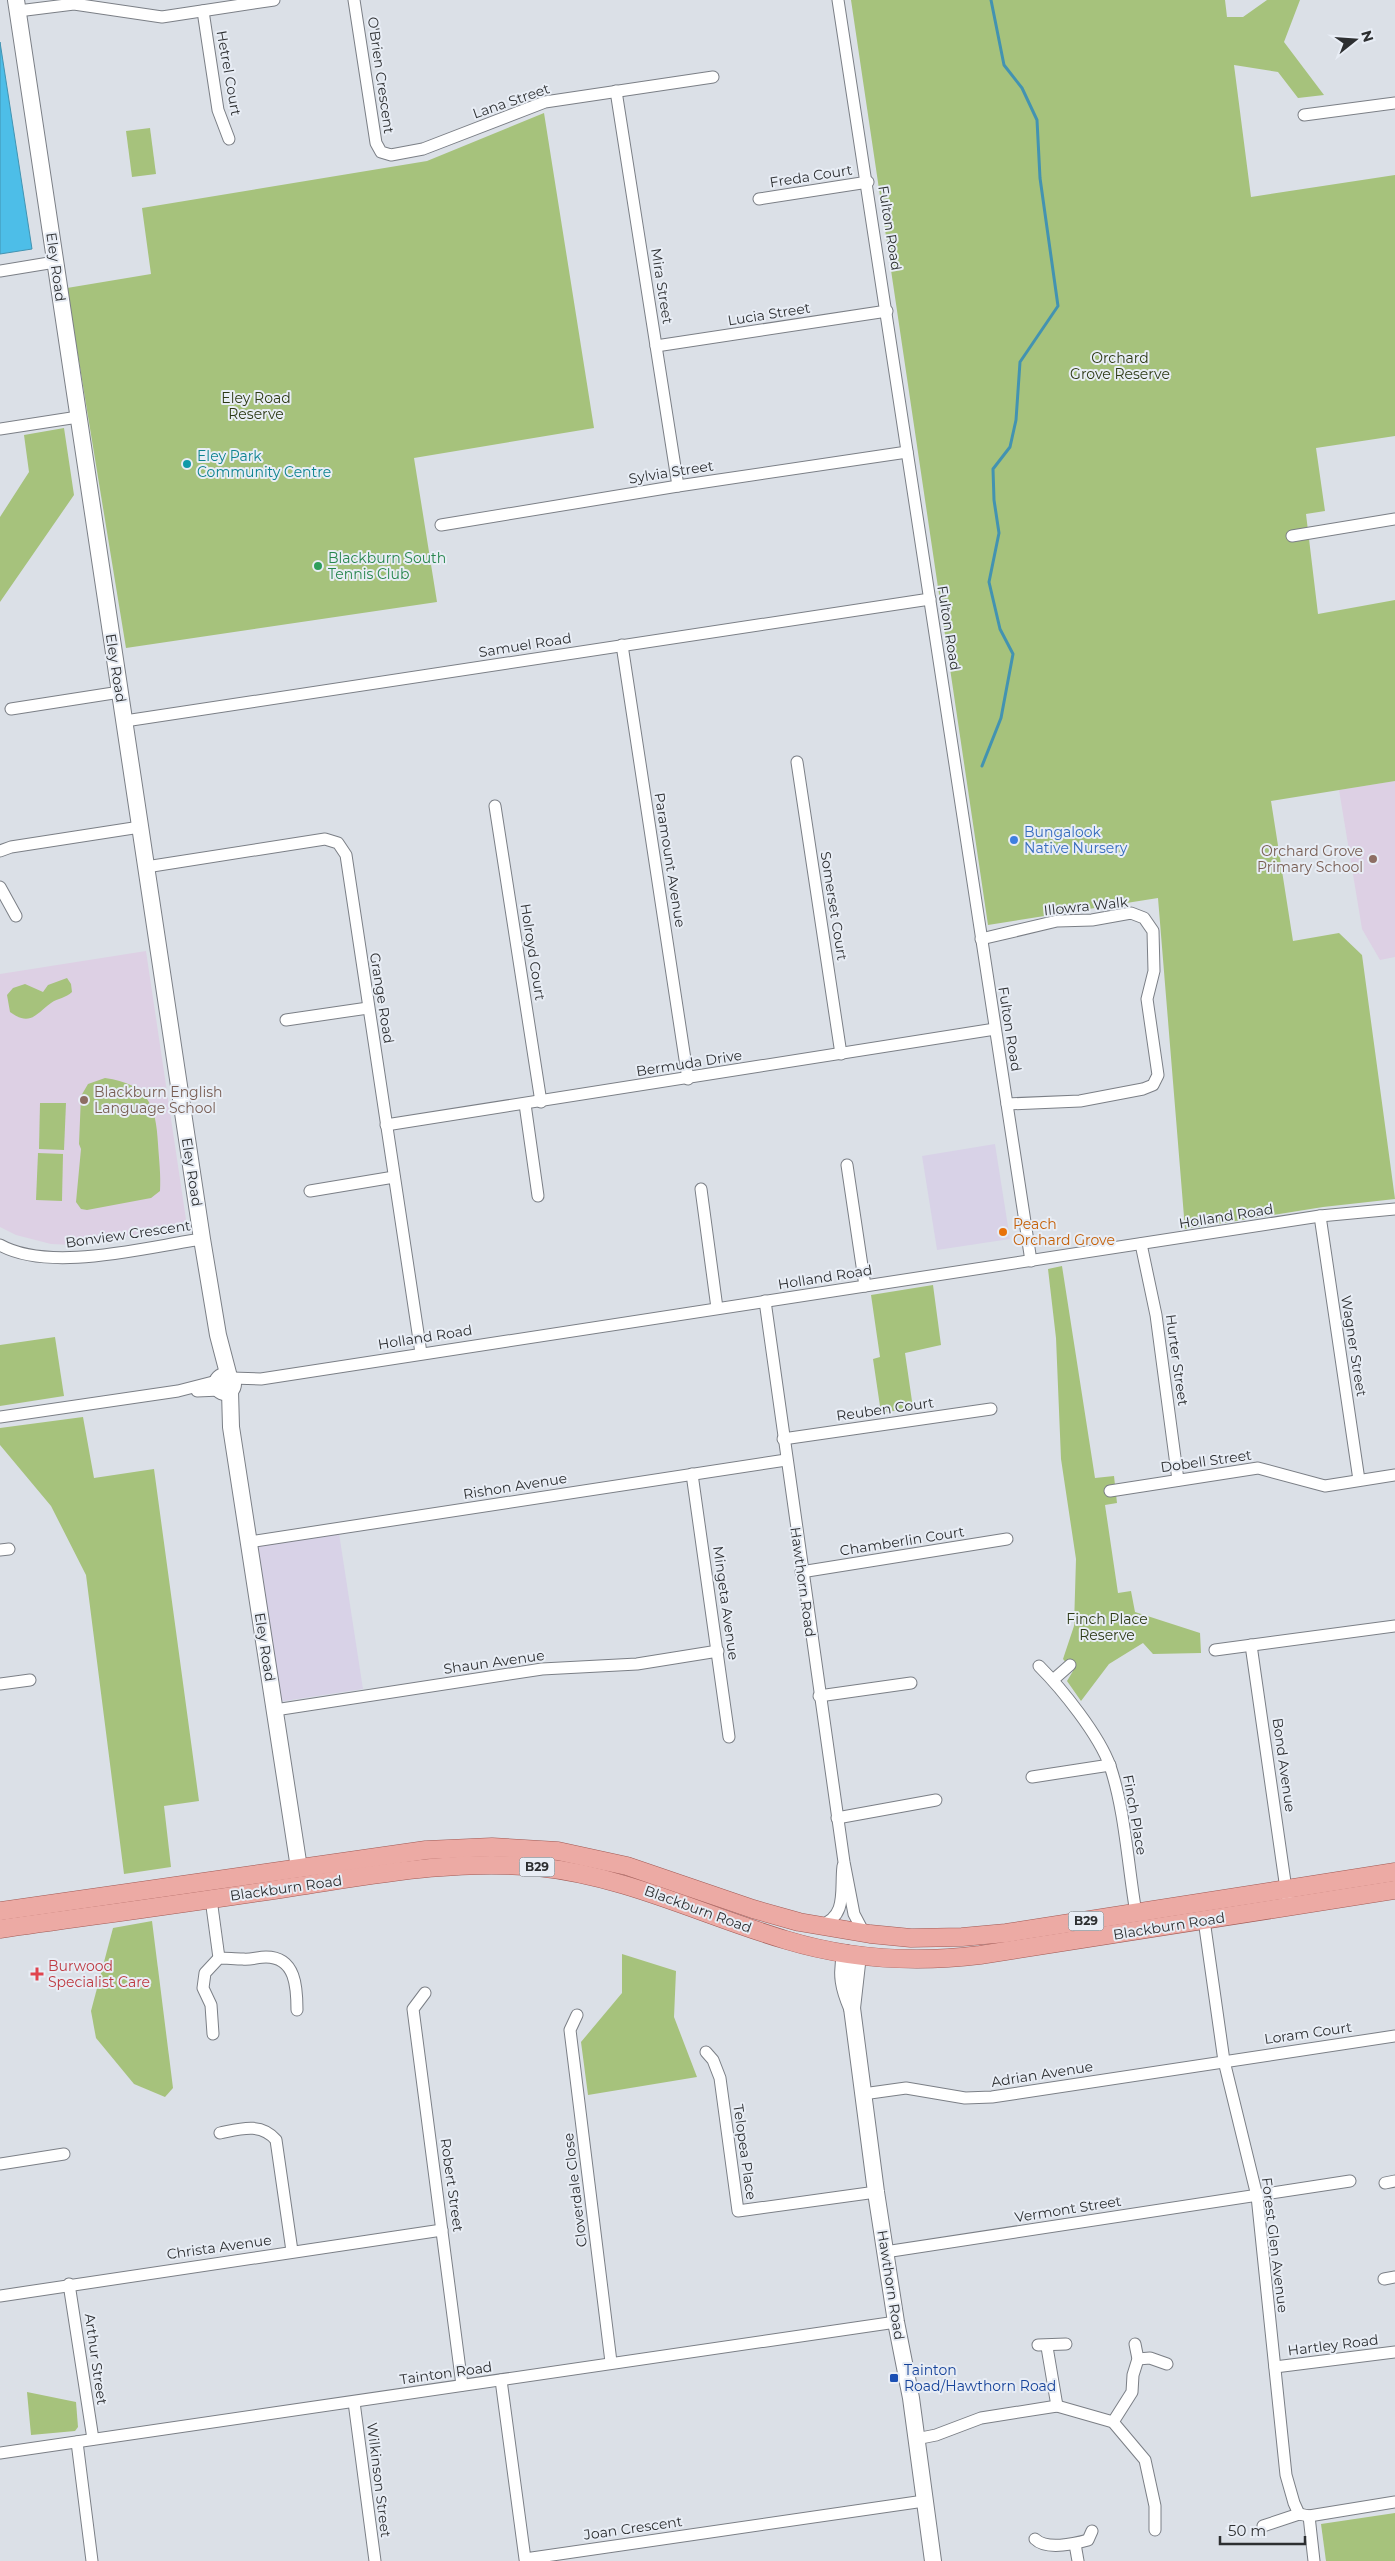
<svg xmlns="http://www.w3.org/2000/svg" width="1395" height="2561" viewBox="0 0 1395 2561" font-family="Montserrat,sans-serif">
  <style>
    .commercial { fill: #d8d2e7 }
    .education { fill: #ddd0e4 }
    .green { fill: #a6c27c }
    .water { fill: #4dbee8; stroke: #4393b1 }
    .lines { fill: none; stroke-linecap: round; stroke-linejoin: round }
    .stream { stroke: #4393b1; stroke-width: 3 }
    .minor-casing { stroke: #7b7f86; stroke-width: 13 }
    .secondary-casing { stroke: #7b7f86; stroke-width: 18 }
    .primary-casing { stroke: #a15a55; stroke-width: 19 }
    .minor { stroke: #fff; stroke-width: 11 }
    .secondary { stroke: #fff; stroke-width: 16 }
    .primary { stroke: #ecaaa4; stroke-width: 18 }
    .culture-dot { fill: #0f9aa8; stroke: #e8edf5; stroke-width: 2 }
    .leisure-dot { fill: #2e9e5b; stroke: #e8edf5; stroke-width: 2 }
    .shop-dot { fill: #3f7fe0; stroke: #e8edf5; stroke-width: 2 }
    .education-dot { fill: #8d6e63; stroke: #e8edf5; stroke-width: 2 }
    .food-dot { fill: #e8710a; stroke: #e8edf5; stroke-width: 2 }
    .health-dot { fill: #e0444e; stroke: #e8edf5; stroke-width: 2 }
    .transit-dot { fill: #1a4fb4; stroke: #e8edf5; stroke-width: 2 }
    .labels { text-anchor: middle; stroke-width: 4; stroke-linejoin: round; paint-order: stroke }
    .shield { fill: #e8edf5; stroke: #65686c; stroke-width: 1 }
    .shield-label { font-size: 12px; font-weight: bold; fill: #2d2f31 }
    .street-label { font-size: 14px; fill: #2d2f31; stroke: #e8edf5 }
    .park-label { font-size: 14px; fill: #2d3a16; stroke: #e8edf5 }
    .culture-label { font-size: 14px; fill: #0d838f; stroke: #e8edf5; text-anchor: start }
    .leisure-label { font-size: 14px; fill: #27864d; stroke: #e8edf5; text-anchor: start }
    .shop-label { font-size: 14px; fill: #366cbe; stroke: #e8edf5; text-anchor: start }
    .education-label { font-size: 14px; fill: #785e54; stroke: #e8edf5; text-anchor: end }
    .food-label { font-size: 14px; fill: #c56008; stroke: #e8edf5; text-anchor: start }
    .health-label { font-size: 14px; fill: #be3a42; stroke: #e8edf5; text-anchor: start }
    .transit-label { font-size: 14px; fill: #164399; stroke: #e8edf5; text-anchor: start }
  </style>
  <rect width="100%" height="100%" fill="#dbe0e7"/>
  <g class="commercial">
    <path d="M995,1144L1010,1239L937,1250L922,1156Z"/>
    <path d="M339,1533L363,1689L278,1702L254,1546Z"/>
  </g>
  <g class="education">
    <path d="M1395,781V957L1380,960L1362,929L1339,790Z"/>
    <path d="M146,951L187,1226L75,1245L51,1244L16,1235L0,1227V974Z"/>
  </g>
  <g class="green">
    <path d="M851,0H1225L1227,17H1243L1267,0H1300L1284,42L1324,95L1298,98L1278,72L1234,65L1251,197L1395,175V436L1316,448L1325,511L1306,514L1318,614L1395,600V781L1271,801L1293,941L1339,933L1362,955L1395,1199L1323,1207L1185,1229L1158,898L988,925Z"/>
    <path d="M544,113L594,428L414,458L437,602L126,648L67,288L151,274L142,208L427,161Z"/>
    <path d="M150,128L156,174L132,177L126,131Z"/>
    <path d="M64,428L74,495L0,602V517L29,472L24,435Z"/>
    <path d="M67,978L71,984L72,992C66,998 58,998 51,1003C36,1014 30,1027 10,1012L7,995L13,988L25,984L43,992L48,985Z"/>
    <path d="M105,1078C148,1084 156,1105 158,1144C159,1160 161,1175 160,1191L151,1198L87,1210L81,1209L76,1202L81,1149L79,1144L81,1096L88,1084Z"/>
    <path d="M40,1103H66L64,1150L39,1149Z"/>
    <path d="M38,1153L63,1154L62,1201L36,1200Z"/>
    <path d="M1062,1266L1095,1478L1114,1476L1117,1503L1105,1505L1118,1593L1131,1591L1135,1612L1200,1633L1201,1653L1153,1654L1143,1643L1109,1664L1081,1701L1067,1681L1073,1671L1063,1659L1074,1626L1076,1559L1061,1459L1056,1338L1048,1269Z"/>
    <path d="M933,1285L941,1345L905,1353L913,1408L881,1413L873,1359L880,1357L871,1295Z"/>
    <path d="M55,1337L64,1396L0,1406V1345Z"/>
    <path d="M83,1417L94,1478L154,1469L199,1801L164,1806L171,1867L124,1874L86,1575L51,1506L0,1445V1428Z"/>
    <path d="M152,1921L173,2088L165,2097L134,2084L96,2038L91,2011L113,1928Z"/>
    <path d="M622,1954L676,1971L674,2017L697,2077L588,2095L581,2042L622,1993Z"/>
    <path d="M27,2392L76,2402L78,2427L75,2431L31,2435Z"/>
    <path d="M1395,2513V2561H1326L1321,2524Z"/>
  </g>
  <path class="water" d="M0,42L32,249L0,254Z"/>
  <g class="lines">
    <path class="stream" d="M982,766L1001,718L1013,654L1000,629L989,582L999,533L994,500L993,469L1010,447L1016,420L1020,362L1058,306L1040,178L1037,120L1022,88L1004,65L991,0"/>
    <g class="minor-casing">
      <g id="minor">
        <path d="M354,0L376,143L381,152L391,155L423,149L545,102L713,77"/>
        <path d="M838,0L1031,1261"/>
        <path d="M18,11L74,4L162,17L274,0"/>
        <path d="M203,11L218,110L229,139"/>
        <path d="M616,91L678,486"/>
        <path d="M1304,115L1395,103"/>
        <path d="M759,199L868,182"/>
        <path d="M0,271L55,262"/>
        <path d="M656,346L887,311"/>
        <path d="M0,429L78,417"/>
        <path d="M441,525L678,486L907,452"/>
        <path d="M1292,536L1395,519"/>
        <path d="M622,645L688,1079"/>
        <path d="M11,709L120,692"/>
        <path d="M125,721L930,599"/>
        <path d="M797,762L841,1054"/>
        <path d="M495,806L541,1102"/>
        <path d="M0,851L11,847L140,827"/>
        <path d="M146,867L325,839L338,843L346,855L421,1353"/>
        <path d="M0,887L16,916"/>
        <path d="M981,939L1057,921L1092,920L1131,913L1144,918L1153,931L1154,971L1147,999L1158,1075L1153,1085L1143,1089L1080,1101L1007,1104"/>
        <path d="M286,1020L368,1008"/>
        <path d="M525,1104L538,1196"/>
        <path d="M386,1125L995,1029"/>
        <path d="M847,1165L865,1286"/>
        <path d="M701,1189L717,1308"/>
        <path d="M310,1191L394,1177"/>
        <path d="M1320,1216L1359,1480"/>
        <path d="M1141,1244L1156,1315L1178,1480"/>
        <path d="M0,1245C50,1273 146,1247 202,1239"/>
        <path d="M765,1301L844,1862L854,1914L864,1933"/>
        <path d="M231,1378L261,1379L1320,1216L1395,1209"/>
        <path d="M197,1391L220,1390"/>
        <path d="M0,1417L178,1391L217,1381"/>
        <path d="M783,1439L991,1409"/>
        <path d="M692,1474L729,1737"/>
        <path d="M1110,1491L1258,1468L1325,1486L1395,1475"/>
        <path d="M249,1542L786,1460"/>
        <path d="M0,1550L9,1549"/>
        <path d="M801,1572L1007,1539"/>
        <path d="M1251,1645L1287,1896"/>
        <path d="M1215,1650L1395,1626"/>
        <path d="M1039,1666C1062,1689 1099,1735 1110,1766C1125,1810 1128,1867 1136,1913"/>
        <path d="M1053,1680L1070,1665"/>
        <path d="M0,1684L30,1680"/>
        <path d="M819,1696L911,1683"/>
        <path d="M275,1710L542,1669L637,1664L718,1651"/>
        <path d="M1032,1777L1110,1765"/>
        <path d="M837,1818L936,1800"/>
        <path d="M211,1899L219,1958"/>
        <path d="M1204,1920L1224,2061L1257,2196L1286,2475L1294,2503L1299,2514"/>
        <path d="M821,1925C848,1916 840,1889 843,1866"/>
        <path d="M425,1993L413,2009L462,2385"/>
        <path d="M577,2015L570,2030L611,2362"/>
        <path d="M213,2034L211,2005L203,1988L205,1973L219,1958C227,1958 235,1959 243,1959C250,1960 258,1957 266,1957C296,1957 297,1988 297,2010"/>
        <path d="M706,2052L713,2060L720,2078L738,2211L876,2192"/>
        <path d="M863,2094L906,2088L965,2098L992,2097L1395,2036"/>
        <path d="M220,2133C240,2129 261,2122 276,2140L292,2251"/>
        <path d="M0,2164L64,2154"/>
        <path d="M1385,2183L1395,2181"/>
        <path d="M885,2252L1350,2181"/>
        <path d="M1384,2279L1395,2277"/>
        <path d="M69,2284L93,2439"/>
        <path d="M0,2296L442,2230"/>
        <path d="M1038,2345L1066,2344"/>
        <path d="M1047,2347L1057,2406"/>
        <path d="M1138,2359L1150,2358L1167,2364"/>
        <path d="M1275,2367L1395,2352"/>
        <path d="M501,2380L525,2559L924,2501"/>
        <path d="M354,2402L375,2561"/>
        <path d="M1113,2422L1132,2392L1133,2375L1138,2359L1135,2344"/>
        <path d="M916,2439L936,2435L981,2418L1057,2406L1113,2422L1145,2460L1155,2506V2530"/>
        <path d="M77,2442L92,2561"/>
        <path d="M0,2453L896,2322"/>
        <path d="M1309,2516L1314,2561"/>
        <path d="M1263,2526L1299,2514L1309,2516L1395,2502"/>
        <path d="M1035,2539C1046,2550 1074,2544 1088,2540L1092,2531"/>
        <path d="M1075,2544L1078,2561"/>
      </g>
    </g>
    <g class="secondary-casing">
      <g id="secondary">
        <path d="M16,0L202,1239L218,1335L229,1377"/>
        <circle cx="225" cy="1384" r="8"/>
        <path d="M230,1391L231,1427L299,1868"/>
        <path d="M846,1953C840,1974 844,1989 852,2008L876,2192L896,2322L911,2398L933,2561"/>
        <path d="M852,2008L858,1955"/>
      </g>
    </g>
    <g class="primary-casing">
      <g id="primary">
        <path d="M0,1911L426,1850L492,1847L558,1851L627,1866L753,1909L799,1922L870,1934L911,1938L962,1937L1006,1933L1395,1872"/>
        <path d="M0,1929C98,1915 195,1902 293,1887C373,1875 455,1859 537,1867C626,1876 702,1915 786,1940C849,1959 916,1963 980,1955L1395,1890"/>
      </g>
    </g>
    <use href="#minor" class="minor"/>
    <use href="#secondary" class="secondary"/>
    <use href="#primary" class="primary"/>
  </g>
  <circle class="culture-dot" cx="187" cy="464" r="5"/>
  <circle class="leisure-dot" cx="318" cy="566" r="5"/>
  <circle class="shop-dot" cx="1014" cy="840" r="5"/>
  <g class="education-dot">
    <circle cx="1373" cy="859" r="5"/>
    <circle cx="84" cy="1100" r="5"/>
  </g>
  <circle class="food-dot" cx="1003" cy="1232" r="5"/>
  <path class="health-dot" d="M34.5 1966.5h5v5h5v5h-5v5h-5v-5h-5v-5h5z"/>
  <rect class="transit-dot" x="889" y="2373" width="10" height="10" rx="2.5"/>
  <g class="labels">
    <g class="shield">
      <rect x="519.5" y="1857.5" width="35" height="19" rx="4"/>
      <rect x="1068.5" y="1911.5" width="35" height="19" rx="4"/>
    </g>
    <g class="shield-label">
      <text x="537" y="1871">B29</text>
      <text x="1086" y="1925">B29</text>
    </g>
    <g class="street-label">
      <text transform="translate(229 73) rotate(80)" y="5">Hetrel Court</text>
      <text transform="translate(381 75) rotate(82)" y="5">O'Brien Crescent</text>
      <text transform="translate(511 101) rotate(-19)" y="5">Lana Street</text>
      <text transform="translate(811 176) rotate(-9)" y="5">Freda Court</text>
      <text transform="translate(890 228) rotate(81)" y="5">Fulton Road</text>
      <text transform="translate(56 267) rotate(82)" y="5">Eley Road</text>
      <text transform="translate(662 286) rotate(81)" y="5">Mira Street</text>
      <text transform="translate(769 314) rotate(-9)" y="5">Lucia Street</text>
      <text transform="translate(671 472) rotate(-9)" y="5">Sylvia Street</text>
      <text transform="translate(949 628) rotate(81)" y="5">Fulton Road</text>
      <text transform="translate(525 645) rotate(-9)" y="5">Samuel Road</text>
      <text transform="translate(116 668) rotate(81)" y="5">Eley Road</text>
      <text transform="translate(670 860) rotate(81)" y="5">Paramount Avenue</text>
      <text transform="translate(834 906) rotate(81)" y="5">Somerset Court</text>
      <text transform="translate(1086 906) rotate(-6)" y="5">Illowra Walk</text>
      <text transform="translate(533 952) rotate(81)" y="5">Holroyd Court</text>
      <text transform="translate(382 998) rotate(81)" y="5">Grange Road</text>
      <text transform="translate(1010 1029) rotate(81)" y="5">Fulton Road</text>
      <text transform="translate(689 1063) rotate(-9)" y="5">Bermuda Drive</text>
      <text transform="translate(192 1172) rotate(81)" y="5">Eley Road</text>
      <text transform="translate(1226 1216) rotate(-9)" y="5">Holland Road</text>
      <text transform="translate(128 1234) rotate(-8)" y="5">Bonview Crescent</text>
      <text transform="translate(825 1277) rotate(-9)" y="5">Holland Road</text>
      <text transform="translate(425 1337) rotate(-9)" y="5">Holland Road</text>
      <text transform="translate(1354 1346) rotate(81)" y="5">Wagner Street</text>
      <text transform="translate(1177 1360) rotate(82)" y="5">Hurter Street</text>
      <text transform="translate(885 1409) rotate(-8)" y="5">Reuben Court</text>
      <text transform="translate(1206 1461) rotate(-8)" y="5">Dobell Street</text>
      <text transform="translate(515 1486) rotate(-9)" y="5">Rishon Avenue</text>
      <text transform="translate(902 1541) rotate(-9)" y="5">Chamberlin Court</text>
      <text transform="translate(803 1582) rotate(82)" y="5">Hawthorn Road</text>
      <text transform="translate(726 1603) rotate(82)" y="5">Mingeta Avenue</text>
      <text transform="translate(265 1647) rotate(81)" y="5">Eley Road</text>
      <text transform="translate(494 1662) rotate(-8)" y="5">Shaun Avenue</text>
      <text transform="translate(1284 1765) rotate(82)" y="5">Bond Avenue</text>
      <text transform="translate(1135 1815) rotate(80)" y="5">Finch Place</text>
      <text transform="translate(286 1888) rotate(-8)" y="5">Blackburn Road</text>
      <text transform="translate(698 1909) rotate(20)" y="5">Blackburn Road</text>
      <text transform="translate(1169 1926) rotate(-9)" y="5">Blackburn Road</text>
      <text transform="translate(1308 2033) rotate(-8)" y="5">Loram Court</text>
      <text transform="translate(1042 2074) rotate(-9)" y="5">Adrian Avenue</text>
      <text transform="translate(745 2152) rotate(82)" y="5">Telopea Place</text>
      <text transform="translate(452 2185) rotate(82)" y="5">Robert Street</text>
      <text transform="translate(575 2190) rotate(-97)" y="5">Cloverdale Close</text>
      <text transform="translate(1068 2209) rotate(-9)" y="5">Vermont Street</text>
      <text transform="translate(1275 2245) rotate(83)" y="5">Forest Glen Avenue</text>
      <text transform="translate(219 2247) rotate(-8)" y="5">Christa Avenue</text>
      <text transform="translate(891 2285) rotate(81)" y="5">Hawthorn Road</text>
      <text transform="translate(1333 2345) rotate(-7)" y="5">Hartley Road</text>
      <text transform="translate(96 2359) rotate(82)" y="5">Arthur Street</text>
      <text transform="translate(446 2373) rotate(-8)" y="5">Tainton Road</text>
      <text transform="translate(379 2480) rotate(83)" y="5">Wilkinson Street</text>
      <text transform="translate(633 2528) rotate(-8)" y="5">Joan Crescent</text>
    </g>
    <g class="park-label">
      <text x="1120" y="363">Orchard<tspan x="1120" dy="16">Grove Reserve</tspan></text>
      <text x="256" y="403">Eley Road<tspan x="256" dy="16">Reserve</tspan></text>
      <text x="1107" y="1624">Finch Place<tspan x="1107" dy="16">Reserve</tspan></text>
    </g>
    <g class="culture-label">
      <text x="197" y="461">Eley Park<tspan x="197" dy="16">Community Centre</tspan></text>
    </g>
    <g class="leisure-label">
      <text x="328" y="563">Blackburn South<tspan x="328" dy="16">Tennis Club</tspan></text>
    </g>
    <g class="shop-label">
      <text x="1024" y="837">Bungalook<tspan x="1024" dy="16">Native Nursery</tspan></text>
    </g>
    <g class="education-label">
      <text x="1363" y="856">Orchard Grove<tspan x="1363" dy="16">Primary School</tspan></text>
      <text x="94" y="1097" text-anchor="start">Blackburn English<tspan x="94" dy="16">Language School</tspan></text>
    </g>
    <g class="food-label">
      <text x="1013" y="1229">Peach<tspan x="1013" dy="16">Orchard Grove</tspan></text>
    </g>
    <g class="health-label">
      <text x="48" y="1971">Burwood<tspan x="48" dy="16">Specialist Care</tspan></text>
    </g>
    <g class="transit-label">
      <text x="904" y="2375">Tainton<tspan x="904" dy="16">Road/Hawthorn Road</tspan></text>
    </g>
  </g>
  <g transform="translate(1355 40) rotate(73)" stroke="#e8edf5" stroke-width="4" paint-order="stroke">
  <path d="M0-4L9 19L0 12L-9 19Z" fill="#2d2f31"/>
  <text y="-8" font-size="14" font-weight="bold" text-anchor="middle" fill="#2d2f31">N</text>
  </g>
  <path d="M1220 2536v8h85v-8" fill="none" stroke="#2d2f31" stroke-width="2.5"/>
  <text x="1228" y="2536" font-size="15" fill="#2d2f31" stroke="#e8edf5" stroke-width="4" paint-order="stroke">50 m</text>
</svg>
